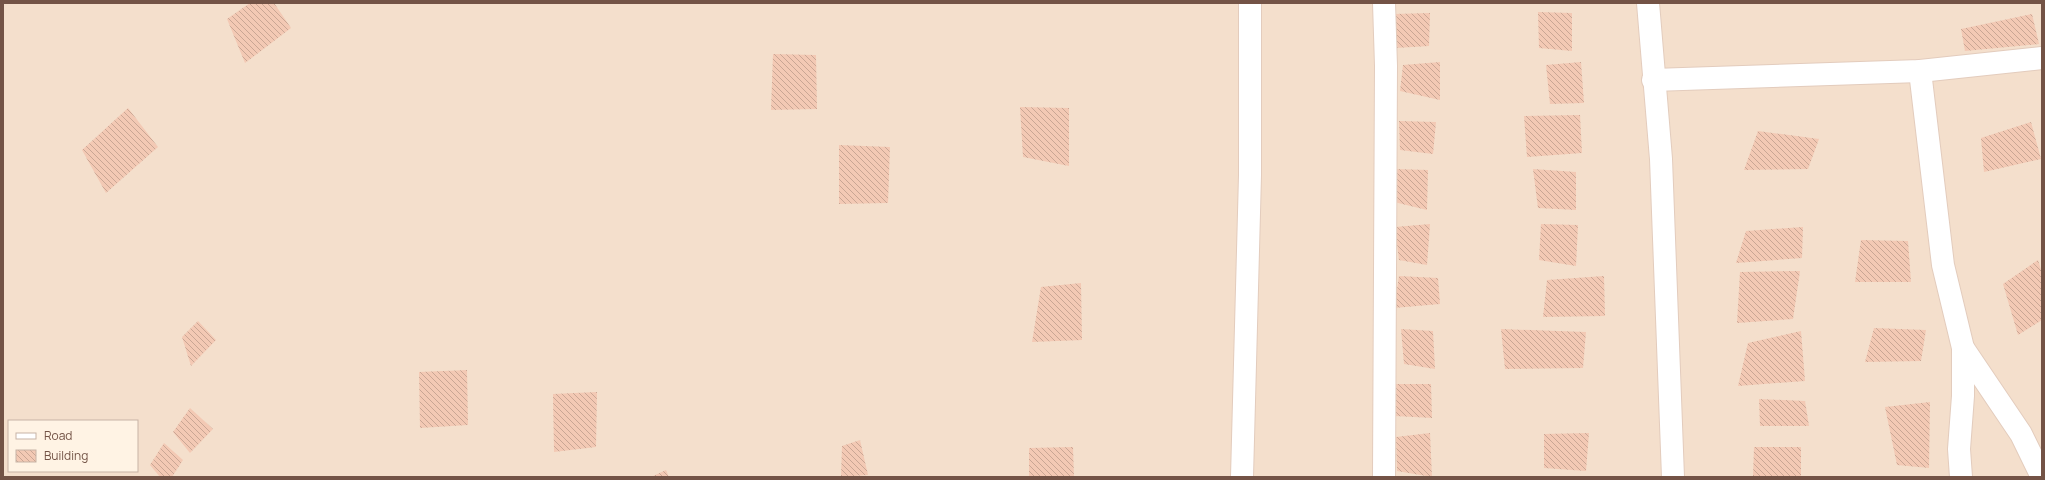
<svg xmlns="http://www.w3.org/2000/svg" width="2045" height="480" viewBox="0 0 2045 480" font-family="Manrope,sans-serif">
  <style>
    .residential { fill: #f4dfcc; fill-rule: evenodd }
    .building { fill: url(#building-back-hatch) }
    .lines { fill: none; stroke-linecap: round; stroke-linejoin: round }
    .minor-casing { stroke: #e3ccbd; stroke-width: 24 }
    .minor { stroke: #fff; stroke-width: 22 }
  </style>
  <defs>
    <pattern id="building-back-hatch" width="6" height="6" patternUnits="userSpaceOnUse"><rect width="6" height="6" fill="#f3c9b4"/><path d="M-1 5l2 2M0 0l6 6M5-1l2 2" fill="none" stroke="#c9a694"/></pattern>
  </defs>
  <rect width="100%" height="100%" fill="#fdefdd"/>
  <path class="residential" d="M3,3H2042V477H3ZM9,421H137V471H9Z"/>
  <g class="building">
    <path d="M250,3H274L291,28L245,63L227,19Z"/>
    <path d="M1538,12L1572,13V51L1539,48Z"/>
    <path d="M1430,13L1429,46L1396,48L1394,14Z"/>
    <path d="M2032,14L2039,44L1965,51L1961,29Z"/>
    <path d="M773,54L816,55L817,109L771,110Z"/>
    <path d="M1440,62V100L1400,91L1403,65Z"/>
    <path d="M1581,62L1584,103L1550,104L1546,65Z"/>
    <path d="M1020,107L1069,108V166L1023,157Z"/>
    <path d="M128,108L158,147L106,193L82,150Z"/>
    <path d="M1580,115L1582,153L1527,157L1524,116Z"/>
    <path d="M1399,121L1436,122L1433,154L1400,150Z"/>
    <path d="M2031,122L2041,159L1984,172L1981,138Z"/>
    <path d="M1758,131L1819,139L1808,169L1744,170Z"/>
    <path d="M839,145L890,147L888,203L839,204Z"/>
    <path d="M1396,169L1428,170L1427,210L1394,202Z"/>
    <path d="M1533,169L1576,172V210L1538,208Z"/>
    <path d="M1430,224L1427,265L1399,260L1395,227Z"/>
    <path d="M1541,224L1578,225L1576,266L1539,260Z"/>
    <path d="M1803,227L1802,258L1736,263L1746,231Z"/>
    <path d="M1861,240L1908,241L1911,282H1855Z"/>
    <path d="M2038,260L2042,273V320L2018,335L2003,284Z"/>
    <path d="M1800,271L1793,319L1737,323L1740,272Z"/>
    <path d="M1399,276L1438,278L1440,304L1394,308Z"/>
    <path d="M1604,276L1605,316L1543,317L1547,280Z"/>
    <path d="M1081,283L1082,340L1032,342L1041,287Z"/>
    <path d="M198,321L216,340L191,366L182,337Z"/>
    <path d="M1874,328L1926,330L1921,361L1865,362Z"/>
    <path d="M1401,329L1433,331L1435,369L1404,364Z"/>
    <path d="M1501,329L1586,332L1583,368L1505,369Z"/>
    <path d="M1801,331L1805,381L1738,386L1748,343Z"/>
    <path d="M467,370L468,425L420,428L419,372Z"/>
    <path d="M1396,384H1431L1432,418L1395,416Z"/>
    <path d="M597,392L596,447L554,452L553,394Z"/>
    <path d="M1759,399L1805,401L1809,426H1760Z"/>
    <path d="M1930,402L1929,468L1897,465L1885,407Z"/>
    <path d="M190,408L213,429L190,453L173,432Z"/>
    <path d="M1430,433L1432,477L1397,471L1396,437Z"/>
    <path d="M1589,433L1586,471L1544,468V434Z"/>
    <path d="M860,440L868,475L841,477L842,446Z"/>
    <path d="M164,443L183,460L172,477H160L150,465Z"/>
    <path d="M1073,447L1074,477H1029V448Z"/>
    <path d="M1754,447H1801V477H1753Z"/>
    <path d="M666,470L669,477H651Z"/>
  </g>
  <g class="lines">
    <g class="minor-casing">
      <g id="minor">
        <path d="M1384,3L1386,66L1384,477"/>
        <path d="M1648,3L1661,159L1673,477"/>
        <path d="M1920,71L1943,265L1963,348V396L1959,449L1961,477"/>
        <path d="M1653,80L1920,71L2042,58"/>
        <path d="M1963,348L2021,434L2042,477"/>
        <path d="M1242,477L1250,175V3"/>
      </g>
    </g>
    <use href="#minor" class="minor"/>
  </g>
  <rect width="2045" height="480" fill="none" stroke="#735346" stroke-width="8"/>
  <rect x="8" y="420" width="130" height="52" fill="#fff3e4" stroke="#c7b3a5"/>
  <rect x="16" y="433" width="20" height="6" fill="#ffffff" stroke="#c7b3a5"/>
  <text x="44" y="440" font-size="12" fill="#735346">Road</text>
  <rect x="16" y="450" width="20" height="12" fill="url(#building-back-hatch)" stroke="#c7b3a5"/>
  <text x="44" y="460" font-size="12" fill="#735346">Building</text>
</svg>
